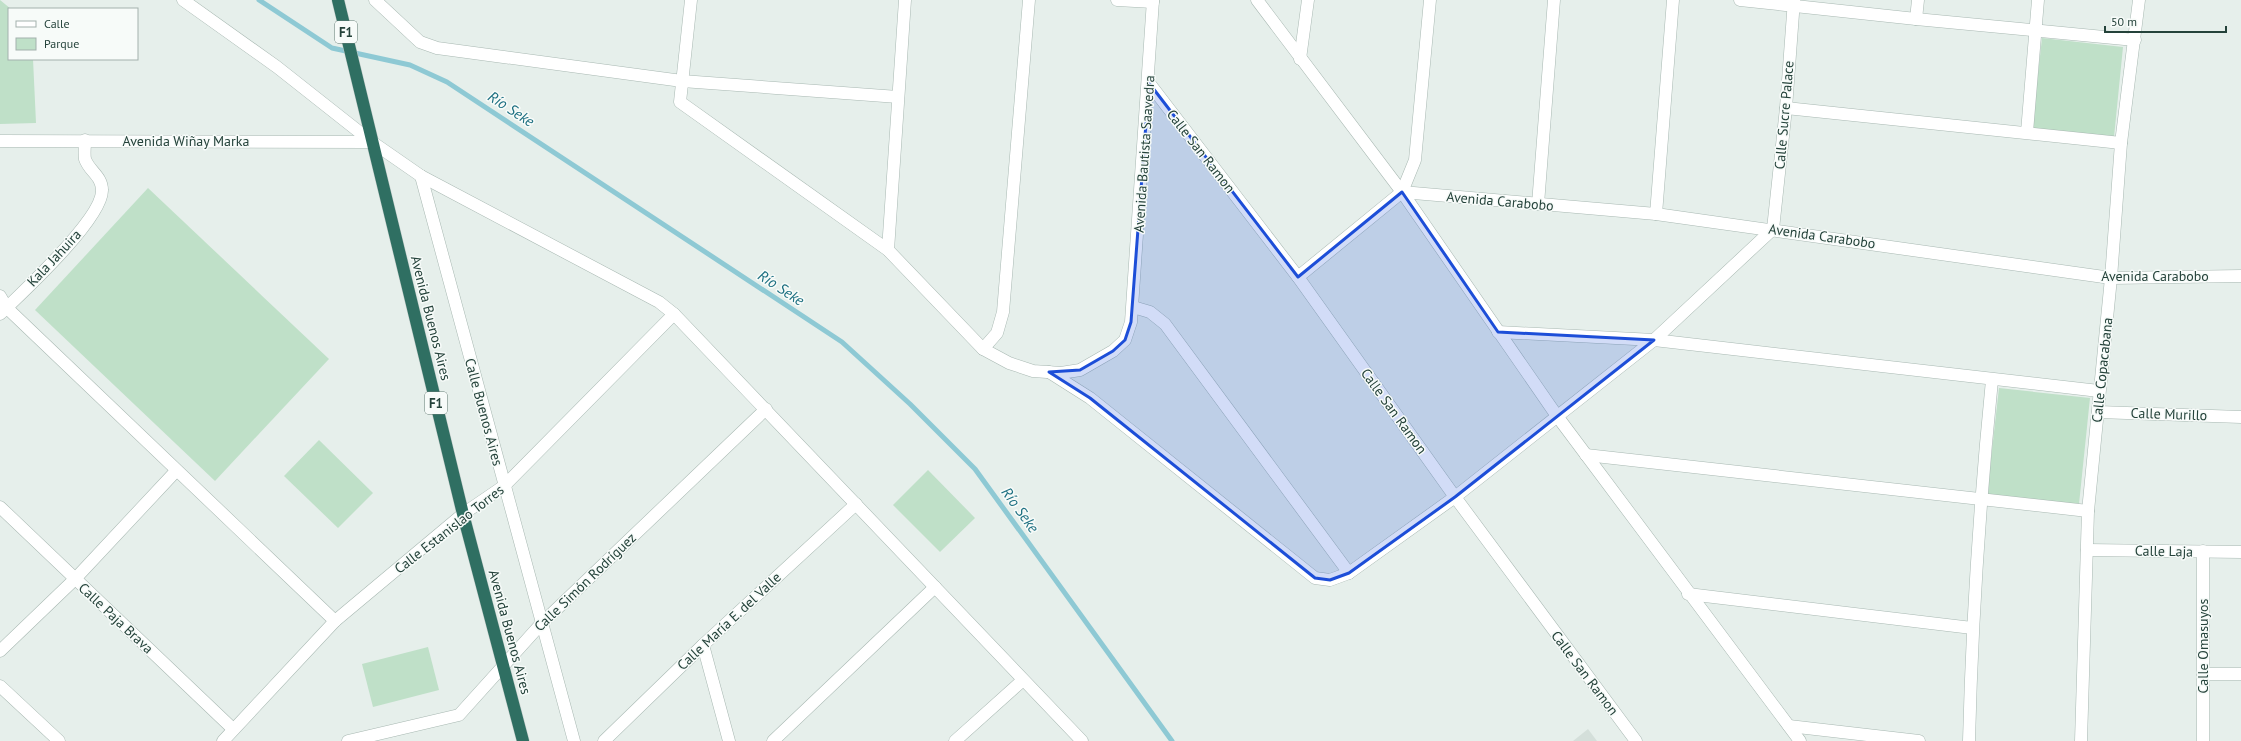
<svg xmlns="http://www.w3.org/2000/svg" width="2241" height="741" viewBox="0 0 2241 741" font-family="'PT Sans',sans-serif">
  <style>
    .built { fill: #d4dfda }
    .green { fill: #bfe0c8 }
    .lines { fill: none; stroke-linecap: round; stroke-linejoin: round }
    .stream { stroke: #8ec9d4; stroke-width: 5 }
    .minor-casing { stroke: #a8b8b2; stroke-width: 13 }
    .highway-casing { stroke: #c2cac8; stroke-width: 13 }
    .minor { stroke: #fff; stroke-width: 12 }
    .highway { stroke: #2f6f62; stroke-width: 12 }
    .marked { fill: #1d4ed8; fill-opacity: 0.2; stroke: #1d4ed8; stroke-width: 3; stroke-linejoin: round }
    .labels { text-anchor: middle; stroke-width: 3; stroke-linejoin: round; paint-order: stroke }
    .shield { fill: #f7fbf9; stroke: #637a73; stroke-width: 1 }
    .shield-label { font-size: 13px; font-weight: bold; fill: #24423a }
    .street-label { font-size: 14px; fill: #24423a; stroke: #f7fbf9 }
    .water-label { font-size: 15px; font-style: italic; fill: #1c6f80; stroke: #f7fbf9 }
  </style>
  <rect width="100%" height="100%" fill="#e6efeb"/>
  <path class="built" d="M1588,729L1597,741H1573Z"/>
  <g class="green">
    <path d="M0,0L11,9H9V59H33L36,123L0,124Z"/>
    <path d="M2042,38L2123,47L2114,137L2032,128Z"/>
    <path d="M148,188L329,359L215,481L35,310Z"/>
    <path d="M1999,388L2090,398L2079,504L1987,494Z"/>
    <path d="M319,440L373,493L338,528L284,476Z"/>
    <path d="M928,470L975,518L940,552L893,505Z"/>
    <path d="M428,647L439,690L373,707L362,664Z"/>
  </g>
  <g class="lines">
    <path class="stream" d="M259,0L332,48L410,65L447,82L842,342L910,404L975,469L1172,741"/>
    <g class="minor-casing">
      <g id="minor">
        <path d="M183,0L277,67L372,142L421,176L659,302L674,314L1082,741"/>
        <path d="M375,0L420,42L437,48L682,81L898,97"/>
        <path d="M691,0L680,102L888,250L983,349L1009,363L1033,371L1061,373L1080,370L1113,351L1125,340L1131,322L1153,0"/>
        <path d="M1117,0L1153,2"/>
        <path d="M1257,0L1402,192L1557,416L1800,741"/>
        <path d="M1740,0L1916,19L2135,40"/>
        <path d="M1916,19L1918,0"/>
        <path d="M1300,59L1308,0"/>
        <path d="M1149,83L1298,277L1455,497L1636,741"/>
        <path d="M1786,108L2121,143"/>
        <path d="M2027,132L2038,0"/>
        <path d="M0,141L372,142"/>
        <path d="M421,176L574,741"/>
        <path d="M1402,192L1656,214L2111,278L2241,276"/>
        <path d="M1538,204L1554,0"/>
        <path d="M1656,214L1673,0"/>
        <path d="M888,250L905,0"/>
        <path d="M1298,277L1402,192L1415,160L1430,0"/>
        <path d="M0,296L7,308L335,621"/>
        <path d="M1133,307L1150,312L1165,324L1349,573"/>
        <path d="M0,314C22,293 103,218 102,190C102,176 89,171 85,159C84,154 85,146 85,140"/>
        <path d="M1498,332L1654,340L2099,391"/>
        <path d="M983,349L997,333L1003,312L1029,0"/>
        <path d="M1049,372L1090,398L1315,578L1330,580L1349,573L1455,497L1654,340L1773,229L1786,108L1794,0"/>
        <path d="M2098,412L2241,417"/>
        <path d="M1586,455L2088,511"/>
        <path d="M0,507L233,729"/>
        <path d="M2087,550L2241,552"/>
        <path d="M1688,594L1972,628"/>
        <path d="M703,645L729,741"/>
        <path d="M0,651L75,579L176,471"/>
        <path d="M2203,674H2241"/>
        <path d="M0,686L59,741"/>
        <path d="M1789,726L1919,741"/>
        <path d="M223,741L335,621L463,514L504,486L674,314"/>
        <path d="M348,741L459,715L541,624L766,409"/>
        <path d="M604,741L703,645L856,504"/>
        <path d="M773,741L935,587"/>
        <path d="M955,741L1023,680"/>
        <path d="M1969,741C1972,620 1980,500 1992,380"/>
        <path d="M2081,741L2088,511L2111,278L2121,143L2139,0"/>
        <path d="M2203,741V551"/>
      </g>
    </g>
    <g class="highway-casing">
      <path id="highway" d="M338,0L463,514L523,741"/>
    </g>
    <use href="#minor" class="minor"/>
    <use href="#highway" class="highway"/>
  </g>
  <path class="marked" d="M1149,83L1298,277L1402,192L1498,332L1654,340L1455,497L1349,573L1330,580L1315,578L1090,398L1049,372L1080,370L1113,351L1125,340L1131,322Z"/>
  <g class="labels">
    <g class="shield">
      <rect x="335" y="21" width="22" height="22" rx="3"/>
      <rect x="425" y="392" width="22" height="22" rx="3"/>
    </g>
    <g class="shield-label">
      <text x="346" y="37">F1</text>
      <text x="436" y="408">F1</text>
    </g>
    <g class="street-label">
      <text transform="translate(1784 115) rotate(-85)" y="5">Calle Sucre Palace</text>
      <text x="186" y="146">Avenida Wiñay Marka</text>
      <text transform="translate(1201 151) rotate(52)" y="5">Calle San Ramon</text>
      <text transform="translate(1144 154) rotate(-86)" y="5">Avenida Bautista Saavedra</text>
      <text transform="translate(1500 201) rotate(5)" y="5">Avenida Carabobo</text>
      <text transform="translate(1822 236) rotate(8)" y="5">Avenida Carabobo</text>
      <text transform="translate(54 258) rotate(-47)" y="5">Kala Jahuira</text>
      <text x="2155" y="281">Avenida Carabobo</text>
      <text transform="translate(431 318) rotate(76)" y="5">Avenida Buenos Aires</text>
      <text transform="translate(2102 370) rotate(-84)" y="5">Calle Copacabana</text>
      <text transform="translate(1394 411) rotate(54)" y="5">Calle San Ramon</text>
      <text transform="translate(484 412) rotate(75)" y="5">Calle Buenos Aires</text>
      <text transform="translate(2169 414) rotate(2)" y="5">Calle Murillo</text>
      <text transform="translate(449 529) rotate(-38)" y="5">Calle Estanislao Torres</text>
      <text transform="translate(2164 551) rotate(1)" y="5">Calle Laja</text>
      <text transform="translate(585 582) rotate(-44)" y="5">Calle Simón Rodríguez</text>
      <text transform="translate(116 618) rotate(43)" y="5">Calle Paja Brava</text>
      <text transform="translate(729 621) rotate(-43)" y="5">Calle María E. del Valle</text>
      <text transform="translate(510 632) rotate(75)" y="5">Avenida Buenos Aires</text>
      <text transform="translate(2203 646) rotate(-90)" y="5">Calle Omasuyos</text>
      <text transform="translate(1585 673) rotate(53)" y="5">Calle San Ramon</text>
    </g>
    <g class="water-label">
      <text transform="translate(511 109) rotate(33)" y="5">Río Seke</text>
      <text transform="translate(781 288) rotate(33)" y="5">Río Seke</text>
      <text transform="translate(1020 510) rotate(54)" y="5">Río Seke</text>
    </g>
  </g>
  <rect x="8" y="8" width="130" height="52" fill="#f7fbf9" stroke="#a3b1ad"/>
  <rect x="16" y="21" width="20" height="6" fill="#ffffff" stroke="#a3b1ad"/>
  <text x="44" y="28" font-size="12" fill="#24423a">Calle</text>
  <rect x="16" y="38" width="20" height="12" fill="#bfe0c8" stroke="#a3b1ad"/>
  <text x="44" y="48" font-size="12" fill="#24423a">Parque</text>
  <path d="M2105 26v6h121v-6" fill="none" stroke="#24423a" stroke-width="2"/>
  <text x="2111" y="26" font-size="12" fill="#24423a" stroke="#f7fbf9" stroke-width="3" paint-order="stroke">50 m</text>
</svg>
